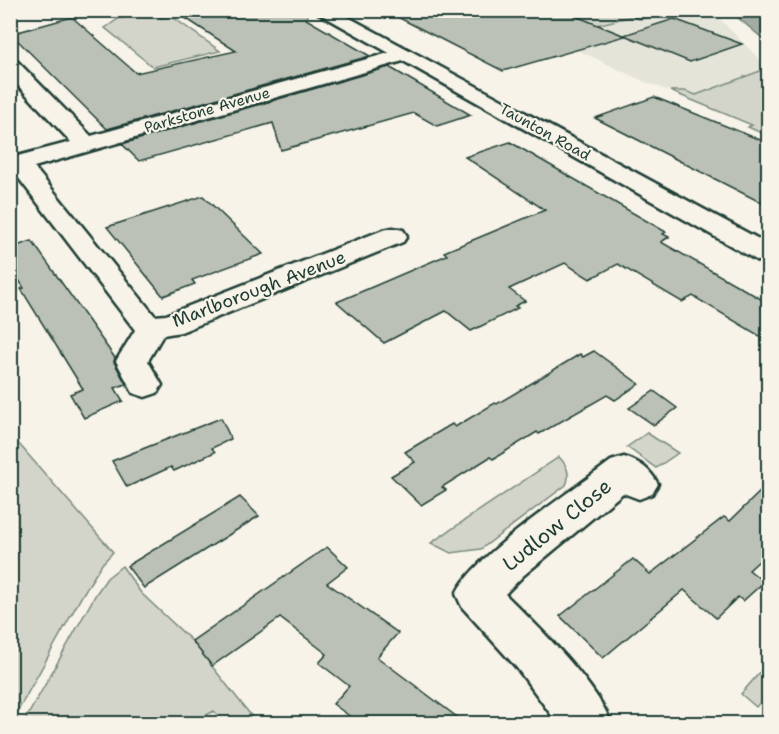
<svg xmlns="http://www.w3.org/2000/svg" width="779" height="734" viewBox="0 0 779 734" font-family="'Shantell Sans',sans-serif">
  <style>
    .built { fill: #e5e4d9 }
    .green { fill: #d3d5ca; stroke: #79897f; stroke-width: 1.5 }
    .water { fill: #a4ada3; stroke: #6f8077; stroke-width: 1.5 }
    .building { fill: #bbc1b6; stroke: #1f3d34; stroke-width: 1.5 }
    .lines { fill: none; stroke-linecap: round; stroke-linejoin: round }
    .street-casing { stroke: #1f3d34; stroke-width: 5 }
    .primary-casing { stroke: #1f3d34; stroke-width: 5 }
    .street { fill: #f7f3e8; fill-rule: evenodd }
    .primary { fill: #f7f3e8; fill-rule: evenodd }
    .labels { text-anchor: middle; stroke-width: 4.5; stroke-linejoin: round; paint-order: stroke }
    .far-street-label { font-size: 15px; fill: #1f3d34; stroke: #f7f3e8 }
    .street-label { font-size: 18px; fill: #1f3d34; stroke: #f7f3e8 }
    .near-street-label { font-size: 21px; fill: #1f3d34; stroke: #f7f3e8 }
  </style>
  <rect width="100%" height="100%" fill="#f7f3e8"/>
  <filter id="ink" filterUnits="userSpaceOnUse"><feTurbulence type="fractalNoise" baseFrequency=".0167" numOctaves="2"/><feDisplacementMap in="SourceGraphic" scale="12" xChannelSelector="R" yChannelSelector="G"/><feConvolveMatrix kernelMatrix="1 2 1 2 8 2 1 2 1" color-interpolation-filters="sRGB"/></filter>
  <g filter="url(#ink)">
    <path class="built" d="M686,11H712L768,68L688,98L645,82L565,44L589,27L609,20L632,16L639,19Z"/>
    <g class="green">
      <path d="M149,10L162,18L171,16L220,51L153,67L105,28L118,19Z"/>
      <path d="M589,11H686L639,19L632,16L589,27L575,19Z"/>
      <path d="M768,68V136L748,127L752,125L670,91H685L696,95Z"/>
      <path d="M647,433L678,453L656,468L627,447Z"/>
      <path d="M11,435L113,552L102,564L83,594L11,723Z"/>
      <path d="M559,457C567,465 571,474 566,485L481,549L451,553L431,543Z"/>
      <path d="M122,566L141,593L192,641L257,723H224L214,711L192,723L23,724L96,594L107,578Z"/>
      <path d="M768,663V693L756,707L741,694Z"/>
    </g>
    <path class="water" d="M730,11H757L768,15V43Z"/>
    <g class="building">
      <path d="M173,10H310L306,19L370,56L107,129L11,34L72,17L136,73L236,51Z"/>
      <path d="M384,10H561L625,36L503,71Z"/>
      <path d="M674,19L742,44L690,62L624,35Z"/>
      <path d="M389,67L471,115L437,126L414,113L281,150L273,123L139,161L122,144Z"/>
      <path d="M654,97L768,143V206L595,118Z"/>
      <path d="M510,142L666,232L663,234L669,237L661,242L768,303V341L693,296L682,302L618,264L590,279L565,263L509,289L525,301L515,306L518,308L471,331L446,311L384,343L337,302L447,255L444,252L545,210L465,157Z"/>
      <path d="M203,196L263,254L192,280L195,284L163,296L107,227Z"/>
      <path d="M32,241L115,358L114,362L126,384L115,388L123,401L84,418L70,394L83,389L21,289L24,288L10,266V248Z"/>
      <path d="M594,351L639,384L615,400L607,395L539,434L537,432L493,459L490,457L442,487L446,490L421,505L391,476L415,462L405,452L452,424L455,427L495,403L497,404L580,354L583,357Z"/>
      <path d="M654,391L677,408L654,425L629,408Z"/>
      <path d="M221,418L231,439L212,448L215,452L174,471L171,467L127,487L112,461Z"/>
      <path d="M768,484V553L749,570L764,582L743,601L738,597L716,618L684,590L603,658L560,616L633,559L650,574L724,517L730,521Z"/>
      <path d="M240,497L259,516L144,588L127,566Z"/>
      <path d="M327,547L348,567L327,583L398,633L377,657L465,723H359L333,704L349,686L319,663L327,654L280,618L212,666L192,641Z"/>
    </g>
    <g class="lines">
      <g class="street-casing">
        <g id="street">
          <path d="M403,49L413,55L410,59L34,167L155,316L166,315L383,230L393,228L403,230L407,236L403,242L181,332L163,335L148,361L162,385L157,393L145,397L133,393L116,361L135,330L14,172L10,173V158L71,142L10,77V59L17,61L91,136Z"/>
          <path d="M624,457C640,462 650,469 658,484L652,494L639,499L623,493L524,575L505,594C540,629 593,679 612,724H558L517,668L462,607L456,594C474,555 573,490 611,461Z"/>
        </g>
      </g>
      <g class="primary-casing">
        <path id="primary" d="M313,10H335L768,244V263L758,261Z"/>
      </g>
      <use href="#street" class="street"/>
      <use href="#primary" class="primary"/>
    </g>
  </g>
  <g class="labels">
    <g class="far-street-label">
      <text transform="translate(207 110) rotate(-16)" y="5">Parkstone Avenue</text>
      <text transform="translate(545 132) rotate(29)" y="5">Taunton Road</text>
    </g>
    <g class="street-label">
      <text transform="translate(259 289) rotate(-21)" y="6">Marlborough Avenue</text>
    </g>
    <g class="near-street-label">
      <text transform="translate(557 525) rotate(-39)" y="7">Ludlow Close</text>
    </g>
  </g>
  <rect width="779" height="734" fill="none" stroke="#f7f3e8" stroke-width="36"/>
  <rect x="18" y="18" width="743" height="698" fill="none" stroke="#1f3d34" stroke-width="2" filter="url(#ink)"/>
</svg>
